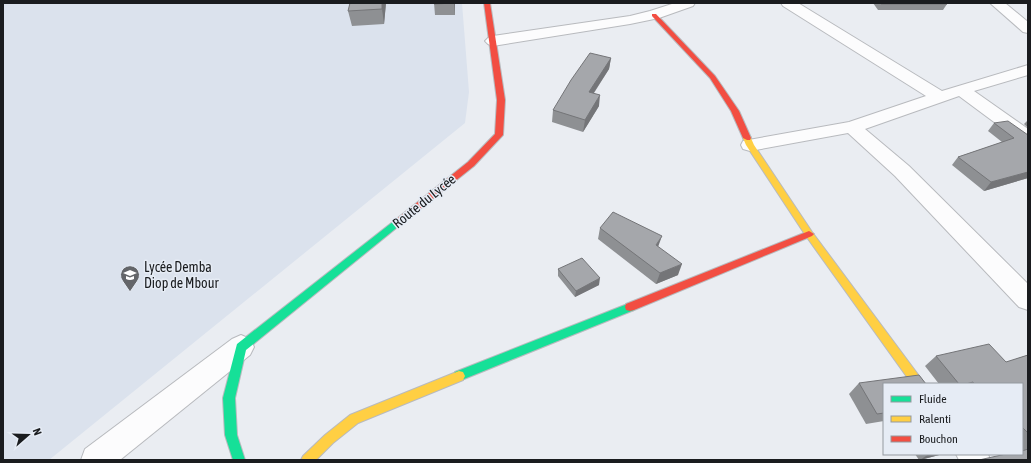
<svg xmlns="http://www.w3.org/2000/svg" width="1031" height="463" viewBox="0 0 1031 463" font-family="'Asap Condensed',sans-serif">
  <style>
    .built { fill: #dbe2ed }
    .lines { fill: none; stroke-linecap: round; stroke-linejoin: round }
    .street-casing { stroke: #b8babe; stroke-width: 2 }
    .fast-casing { stroke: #b8babe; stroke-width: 2 }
    .slow-casing { stroke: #b8babe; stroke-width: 2 }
    .jam-casing { stroke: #b8babe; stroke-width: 2 }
    .street { fill: #fcfcfd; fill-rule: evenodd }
    .fast { fill: #16e098; fill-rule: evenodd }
    .slow { fill: #ffcf43; fill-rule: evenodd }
    .jam { fill: #f24e42; fill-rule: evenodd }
    .wall { fill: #8e9093 }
    .shaded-wall { fill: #747578 }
    .building { fill: #a5a7ab; stroke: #747578 }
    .labels { text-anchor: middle; stroke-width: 3; stroke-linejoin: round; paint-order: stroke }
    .street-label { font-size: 14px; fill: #1a1c1f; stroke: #e6ecf5 }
    .poi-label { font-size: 14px; fill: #1a1c1f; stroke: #e6ecf5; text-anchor: start }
  </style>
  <rect width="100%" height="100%" fill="#eaedf2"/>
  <path class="built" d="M3,3H462L469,92L465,123L49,460H3Z"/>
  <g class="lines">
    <g class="street-casing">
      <g id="street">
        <path d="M675,3H695L693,6L659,18L630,24L493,46L488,44L485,41L488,38L493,36L630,16L650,11Z"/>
        <path d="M781,3H798L942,91L1028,65V75L974,91L1028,129V144L1021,142L959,96L865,129L909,166L1028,284V310L1019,307L895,176L848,133L750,151L743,149L741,145L743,141L849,122L926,96L783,6Z"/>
        <path d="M990,3H1005L1028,22V33L1023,32Z"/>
        <path d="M241,335L250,339L254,347L250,355L120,460H81L85,449L232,339Z"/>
        <path d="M956,454H988L990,460H959Z"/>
      </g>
    </g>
    <g class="fast-casing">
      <g id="fast">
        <path d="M397,220L401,223L400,225L246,350L235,398L237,435L245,460H233L225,435L223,398L237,344L394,221Z"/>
        <path d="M630,303L634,304L635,307L634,310L459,381L455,380L453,376L455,372Z"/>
      </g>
    </g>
    <g class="slow-casing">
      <g id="slow">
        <path d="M744,136H750L754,145L812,232L925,384H912L806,236L746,145L743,138Z"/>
        <path d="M459,371L463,372L465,376L463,380L358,423L333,443L316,460H301L303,456L325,435L350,415Z"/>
      </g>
    </g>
    <g class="jam-casing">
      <g id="jam">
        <path d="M484,3H490L505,100L503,135L474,166L400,225H394L393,223L394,221L468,162L495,134L497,100Z"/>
        <path d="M652,14H656L715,76L739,111L751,138L750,140H747L743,138L731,111L710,78L652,16Z"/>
        <path d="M809,231L814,234L812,236L634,310L630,311L626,310L625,307L626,304Z"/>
      </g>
    </g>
    <use href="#street" class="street"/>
    <use href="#fast" class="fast"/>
    <use href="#slow" class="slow"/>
    <use href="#jam" class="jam"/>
  </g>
  <g class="wall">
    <path d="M386,3L384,24L352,26L348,11Z"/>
    <path d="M434,3H455V15H435Z"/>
    <path d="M873,3H945L947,4L943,10H878Z"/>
    <path d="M611,58L609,69L594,93L599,106L583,132L552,122L553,110Z"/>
    <path d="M1028,120V128L1024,124Z"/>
    <path d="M994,123L1028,135V178L984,191L952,165L958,157L1002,142L988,131Z"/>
    <path d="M600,228L658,247L678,275L656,284L598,239Z"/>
    <path d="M558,269L599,285L575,297L558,276Z"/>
    <path d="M1028,355V460L1022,454V384H939L925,366L936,356L1006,362Z"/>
    <path d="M859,383L884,384V421L866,424L849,394Z"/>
    <path d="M915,454H943L920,460H919Z"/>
  </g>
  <g class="shaded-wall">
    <path d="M382,3H386L384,24L382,9Z"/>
    <path d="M454,3H455V15Z"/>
    <path d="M611,58L609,69L587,103L589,92Z"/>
    <path d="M600,95L599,106L583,132L585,120Z"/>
    <path d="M1028,172V178L984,191L991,182Z"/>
    <path d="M662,236L658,247L656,245Z"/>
    <path d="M682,264L678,275L656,284L660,273Z"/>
    <path d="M600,278L599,285L575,297L576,291Z"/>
    <path d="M929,454H943L920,460Z"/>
  </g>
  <g class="building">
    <path d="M350,3H382V9L348,11Z"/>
    <path d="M434,3H454L434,4Z"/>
    <path d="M881,3H945L947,4H881Z"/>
    <path d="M590,53L611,58L589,92L600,95L585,120L553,110L571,80Z"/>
    <path d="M1008,121L1028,135V172L991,182L958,157L1014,138L994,123Z"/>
    <path d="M613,212L662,236L656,245L682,264L660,273L600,228Z"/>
    <path d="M582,258L600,278L576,291L558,269Z"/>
    <path d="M989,344L1006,362L1028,355V433L1022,427V384H974L973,382L966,384H959L936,356Z"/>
    <path d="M919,375L926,384H884V413L877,414L859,383Z"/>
    <path d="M1028,449V460H979L1006,454H1022V451Z"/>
  </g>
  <defs>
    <g id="school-pin" transform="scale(1)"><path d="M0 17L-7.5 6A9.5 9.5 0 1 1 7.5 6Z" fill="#636569" stroke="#e6ecf5"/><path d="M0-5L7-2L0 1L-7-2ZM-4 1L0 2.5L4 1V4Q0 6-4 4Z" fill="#fff"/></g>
  </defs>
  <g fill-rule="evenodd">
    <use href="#school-pin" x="130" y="275"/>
  </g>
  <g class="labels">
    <g class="street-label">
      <text transform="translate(424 201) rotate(-39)" y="5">Route du Lycée</text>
    </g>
    <g class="poi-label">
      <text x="144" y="272">Lycée Demba<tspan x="144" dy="16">Diop de Mbour</tspan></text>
    </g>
  </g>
  <rect width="1031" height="463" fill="none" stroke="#1a1c1f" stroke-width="8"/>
  <rect x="883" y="383" width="140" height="72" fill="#e6ecf5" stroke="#94999f"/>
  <rect x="891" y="396" width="20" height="6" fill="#16e098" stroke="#94999f"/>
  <text x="919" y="403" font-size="12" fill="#1a1c1f">Fluide</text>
  <rect x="891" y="416" width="20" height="6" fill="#ffcf43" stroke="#94999f"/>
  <text x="919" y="423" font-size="12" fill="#1a1c1f">Ralenti</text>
  <rect x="891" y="436" width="20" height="6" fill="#f24e42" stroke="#94999f"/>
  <text x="919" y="443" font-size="12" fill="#1a1c1f">Bouchon</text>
  <g transform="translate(28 435) rotate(70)" stroke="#e6ecf5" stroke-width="3" paint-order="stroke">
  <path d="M0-3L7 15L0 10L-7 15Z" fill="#1a1c1f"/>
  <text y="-6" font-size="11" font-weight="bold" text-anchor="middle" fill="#1a1c1f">N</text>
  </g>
</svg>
